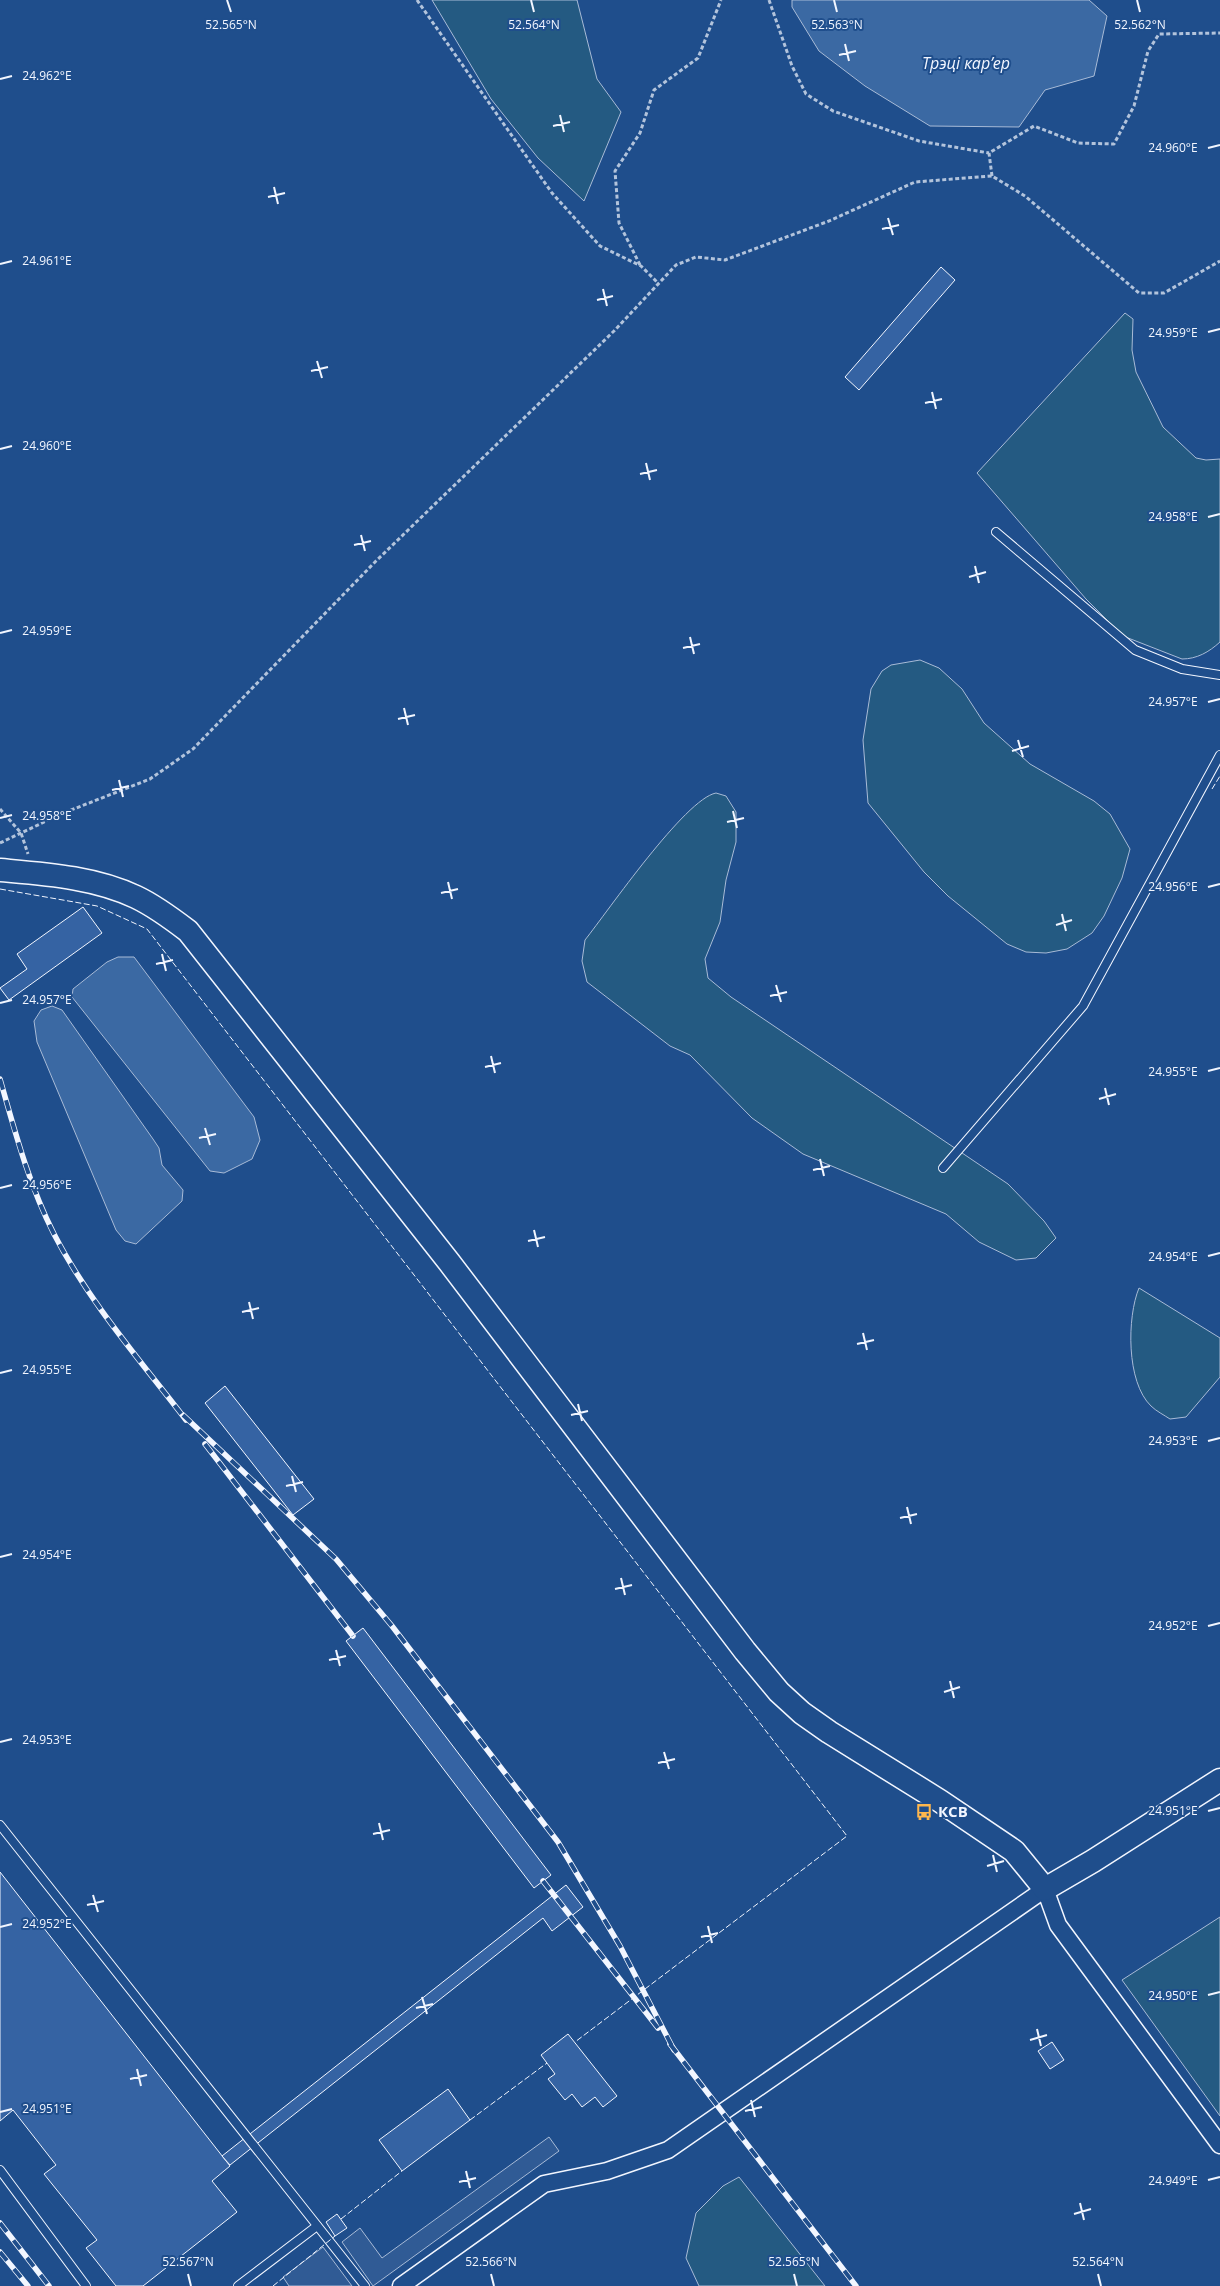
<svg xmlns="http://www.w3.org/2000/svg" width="1220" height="2286" viewBox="0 0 1220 2286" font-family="'Open Sans',sans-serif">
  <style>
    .green { fill: #245a82; stroke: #a8bbd7 }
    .parking { fill: #305b95; stroke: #a8bbd7 }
    .water { fill: #3b69a3; stroke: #a8bbd7 }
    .building { fill: #3563a3; stroke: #f2f6ff }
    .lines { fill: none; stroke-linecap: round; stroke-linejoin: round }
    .lane-casing { stroke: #f2f6ff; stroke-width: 10 }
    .street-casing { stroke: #f2f6ff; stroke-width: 19 }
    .secondary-casing { stroke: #f2f6ff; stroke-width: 25 }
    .path { stroke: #b3c4dc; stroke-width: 3; stroke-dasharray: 4 2.5; stroke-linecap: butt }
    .lane { stroke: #1f4e8c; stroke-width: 8 }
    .street { stroke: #1f4e8c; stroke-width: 16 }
    .secondary { stroke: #1f4e8c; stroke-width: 22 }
    .rail-casing { stroke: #f2f6ff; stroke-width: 5.5 }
    .rail { stroke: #1f4e8c; stroke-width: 4; stroke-dasharray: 11; stroke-linecap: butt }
    .fence { stroke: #f2f6ff; stroke-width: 1; stroke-dasharray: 6 2.5; stroke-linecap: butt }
    .ticks { fill: none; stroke: #f2f6ff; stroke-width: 2 }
    .labels { text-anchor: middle; stroke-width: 4; stroke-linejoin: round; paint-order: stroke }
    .poi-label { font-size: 15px; font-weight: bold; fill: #f2f6ff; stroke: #1f4e8c; text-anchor: start }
    .water-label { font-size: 16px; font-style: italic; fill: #f2f6ff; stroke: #1f4e8c }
    .ticks-label { font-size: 12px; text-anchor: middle; fill: #f2f6ff; stroke: #1f4e8c; stroke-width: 4; stroke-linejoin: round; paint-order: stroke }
  </style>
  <rect width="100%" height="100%" fill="#1f4e8c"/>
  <g class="green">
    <path d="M432,0H577L597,79L621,112L584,201L538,158L491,99Z"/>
    <path d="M1125,313L1133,319L1132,350L1136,372L1163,427L1196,458L1206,460L1220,459V642C1209,652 1197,659 1182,659L1123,636L1086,599L977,473Z"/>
    <path d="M920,660L939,668L962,689L984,723L1030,764L1094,801L1110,814L1130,849L1122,878L1104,916L1092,933L1067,949L1046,953L1026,952L1007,944L948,896L924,872L868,803L863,740L871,689L882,671L891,665Z"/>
    <path d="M716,793L726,796L736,812V842L726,880L720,922L705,959L708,978L731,997L1008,1184L1044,1221L1056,1238L1036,1258L1016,1260L979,1242L946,1214L803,1154L752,1118L690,1055L670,1046L587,982L582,961L585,940C608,911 685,799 716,793Z"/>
    <path d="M1139,1288L1220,1338V1377L1186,1417L1170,1419C1164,1415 1156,1411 1151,1406C1126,1382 1127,1317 1139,1288Z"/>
    <path d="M1220,1917V2116L1122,1980Z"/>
    <path d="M739,2177L825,2286H699L686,2258L696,2213L723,2186Z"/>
  </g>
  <g class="parking">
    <path d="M549,2137L559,2151L373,2286L342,2242L360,2228L382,2258Z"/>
    <path d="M323,2247L352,2286H289L283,2277Z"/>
  </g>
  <g class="water">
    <path d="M792,0H1089L1107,16L1094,76L1045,90L1019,127L930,126L865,86L819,51L792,7Z"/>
    <path d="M118,957H134L254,1117L260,1140L252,1159L224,1173L210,1171L72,997L73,989L107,962Z"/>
    <path d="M52,1006L62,1010L153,1139L159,1148L162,1165L183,1190L182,1201L136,1244L125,1241L116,1230L37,1042L34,1021L41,1010Z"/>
  </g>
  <g class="building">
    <path d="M941,267L955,280L859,390L845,377Z"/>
    <path d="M83,907L102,933L9,1000L0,988L27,969L17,954Z"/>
    <path d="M225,1386L314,1499L293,1515L205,1403Z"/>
    <path d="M363,1628L551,1875L534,1888L346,1641Z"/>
    <path d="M0,1872L230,2166L212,2181L237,2212L143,2286H116L86,2248L97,2240L44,2174L56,2165L13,2110L0,2121Z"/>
    <path d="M566,1885L583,1907L552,1931L543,1918L230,2165L222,2156Z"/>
    <path d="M568,2034L617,2096L603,2107L595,2097L582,2107L572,2094L565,2100L548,2079L555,2074L541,2055Z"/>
    <path d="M1052,2042L1064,2060L1050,2069L1038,2051Z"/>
    <path d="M448,2089L470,2120L402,2171L379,2140Z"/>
    <path d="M337,2214L347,2228L335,2236L326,2222Z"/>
  </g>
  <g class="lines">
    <g class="lane-casing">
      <g id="lane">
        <path d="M996,532L1135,650L1182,669L1220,675"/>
        <path d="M943,1168L1083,1006L1220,755"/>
        <path d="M0,1825L365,2286"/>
        <path d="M0,2170L86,2286"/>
        <path d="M238,2286L317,2226"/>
      </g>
    </g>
    <g class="street-casing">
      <path id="street" d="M401,2286L544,2184L607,2171L668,2150L1045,1889L1058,1925L1220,2145"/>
    </g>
    <g class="secondary-casing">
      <path id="secondary" d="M0,870C45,874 94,877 136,897C155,906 171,918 188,931L449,1262L745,1651L779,1692L802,1713L829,1732L940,1801L1014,1851L1045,1889L1093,1861L1220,1780"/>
    </g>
    <g class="path">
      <path d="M417,0L552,193L600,246L641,266L658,283"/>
      <path d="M769,0L792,66L806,94L833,111L919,141L989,153"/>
      <path d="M992,176L989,153L1034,126L1078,143L1114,144L1134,106L1148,51L1159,34L1220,33"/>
      <path d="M640,265L619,223L615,171L640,133L654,90L698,58L721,0"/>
      <path d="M0,809L21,833L28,854"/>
      <path d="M0,843L61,814L150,779L193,749L375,562L614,331L676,265L696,257L725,260L829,221L915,182L992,176L1025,196L1139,293H1164L1220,261"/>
    </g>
    <use href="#lane" class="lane"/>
    <use href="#street" class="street"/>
    <use href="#secondary" class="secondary"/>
    <g class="rail-casing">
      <g id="rail">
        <path d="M0,1079C15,1132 29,1185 54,1234C89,1302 140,1360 186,1420"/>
        <path d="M183,1415L336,1559L392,1626L558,1842L620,1946L674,2050"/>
        <path d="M205,1444L353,1636"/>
        <path d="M543,1881L658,2028"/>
        <path d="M670,2044L856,2286"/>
        <path d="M0,2223L49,2286"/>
        <path d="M0,2252L28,2286"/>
      </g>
    </g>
    <use href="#rail" class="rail"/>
    <g class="fence">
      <path d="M1212,789L1220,776"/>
      <path d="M0,889L97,906L147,929L847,1836L575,2042"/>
      <path d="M470,2120L547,2063"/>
      <path d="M341,2219L402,2171"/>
      <path d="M273,2286L335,2236"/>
    </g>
  </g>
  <path class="ticks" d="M227,0L231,12M531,0L534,12M834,0L837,12M1137,0L1140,12M845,44L849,61M839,55L856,51M0,79L12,76M560,115L564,132M553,126L570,122M1208,148L1220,145M274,187L278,204M268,197L285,193M888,218L893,235M882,229L899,225M0,264L12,261M603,289L607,306M597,300L613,296M1208,332L1220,329M317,361L322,378M311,371L328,367M932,392L936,409M925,403L942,399M0,449L12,446M646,463L650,480M640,474L657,470M1208,517L1220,514M361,535L365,551M354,545L371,541M975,566L979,583M969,577L986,572M0,633L12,630M690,637L694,654M683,648L700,644M1208,702L1220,699M404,708L408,725M398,719L415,715M1018,740L1023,757M1012,751L1029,746M119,780L123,797M112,790L129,786M733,811L737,828M0,818L12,815M727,822L744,818M448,882L452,899M1208,887L1220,884M441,893L458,889M1062,914L1066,931M1056,925L1072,920M162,954L166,971M156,964L173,960M776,985L781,1002M770,996L787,992M0,1003L12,1000M491,1056L495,1073M485,1067L501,1063M1208,1071L1220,1068M1105,1088L1109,1105M1099,1099L1116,1094M205,1128L210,1145M199,1138L216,1134M820,1159L824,1176M813,1170L830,1166M0,1188L12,1185M534,1230L538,1247M528,1241L545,1237M1208,1256L1220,1253M249,1302L253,1319M242,1312L259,1308M863,1333L867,1350M857,1344L874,1340M0,1373L12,1370M578,1404L582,1421M571,1415L588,1411M1208,1441L1220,1438M292,1476L296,1492M286,1486L303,1482M907,1507L911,1524M900,1518L917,1514M0,1557L12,1554M621,1578L625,1595M615,1589L632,1585M1208,1626L1220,1623M336,1650L340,1666M329,1660L346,1656M950,1681L954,1698M944,1692L960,1687M0,1742L12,1739M664,1752L669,1769M658,1763L675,1759M1208,1811L1220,1808M379,1823L383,1840M373,1834L390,1830M993,1855L997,1872M987,1866L1004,1861M93,1895L98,1912M87,1905L104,1901M708,1926L712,1943M0,1927L12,1924M701,1937L718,1933M1208,1995L1220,1992M422,1997L427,2014M416,2008L433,2004M1037,2029L1041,2046M1030,2040L1047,2035M137,2069L141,2086M130,2079L147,2075M751,2100L755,2117M745,2111L762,2107M0,2112L12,2109M466,2171L470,2188M1208,2180L1220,2177M459,2182L476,2178M1080,2203L1084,2220M1074,2214L1091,2209M188,2274L191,2286M491,2274L494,2286M794,2274L797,2286M1098,2274L1101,2286"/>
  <defs>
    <g id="bus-bare" transform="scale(1.35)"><path d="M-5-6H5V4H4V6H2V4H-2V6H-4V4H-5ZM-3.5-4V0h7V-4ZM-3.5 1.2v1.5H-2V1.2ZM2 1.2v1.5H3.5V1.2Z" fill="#ffb74d" stroke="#1f4e8c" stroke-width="2.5" paint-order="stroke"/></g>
  </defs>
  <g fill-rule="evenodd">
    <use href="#bus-bare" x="924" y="1812"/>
  </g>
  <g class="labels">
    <g class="poi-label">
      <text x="938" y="1817">КСВ</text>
    </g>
    <g class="water-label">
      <text x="966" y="69">Трэці карʼер</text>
    </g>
  </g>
  <g class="ticks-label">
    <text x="1140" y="29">52.562°N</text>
    <text x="231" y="29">52.565°N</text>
    <text x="534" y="29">52.564°N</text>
    <text x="837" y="29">52.563°N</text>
    <text x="47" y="80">24.962°E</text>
    <text x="1173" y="152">24.960°E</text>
    <text x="47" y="265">24.961°E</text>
    <text x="1173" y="337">24.959°E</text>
    <text x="47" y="450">24.960°E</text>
    <text x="1173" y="521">24.958°E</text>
    <text x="47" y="635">24.959°E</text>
    <text x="1173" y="706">24.957°E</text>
    <text x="47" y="820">24.958°E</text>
    <text x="1173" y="891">24.956°E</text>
    <text x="47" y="1004">24.957°E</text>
    <text x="1173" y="1076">24.955°E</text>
    <text x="47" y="1189">24.956°E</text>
    <text x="1173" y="1261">24.954°E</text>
    <text x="47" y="1374">24.955°E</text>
    <text x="1173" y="1445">24.953°E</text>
    <text x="47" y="1559">24.954°E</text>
    <text x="1173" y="1630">24.952°E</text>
    <text x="47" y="1744">24.953°E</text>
    <text x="1173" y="1815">24.951°E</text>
    <text x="47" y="1928">24.952°E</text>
    <text x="1173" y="2000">24.950°E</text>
    <text x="47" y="2113">24.951°E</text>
    <text x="1173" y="2185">24.949°E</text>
    <text x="188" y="2266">52.567°N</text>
    <text x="491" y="2266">52.566°N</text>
    <text x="794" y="2266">52.565°N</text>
    <text x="1098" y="2266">52.564°N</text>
  </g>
</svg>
